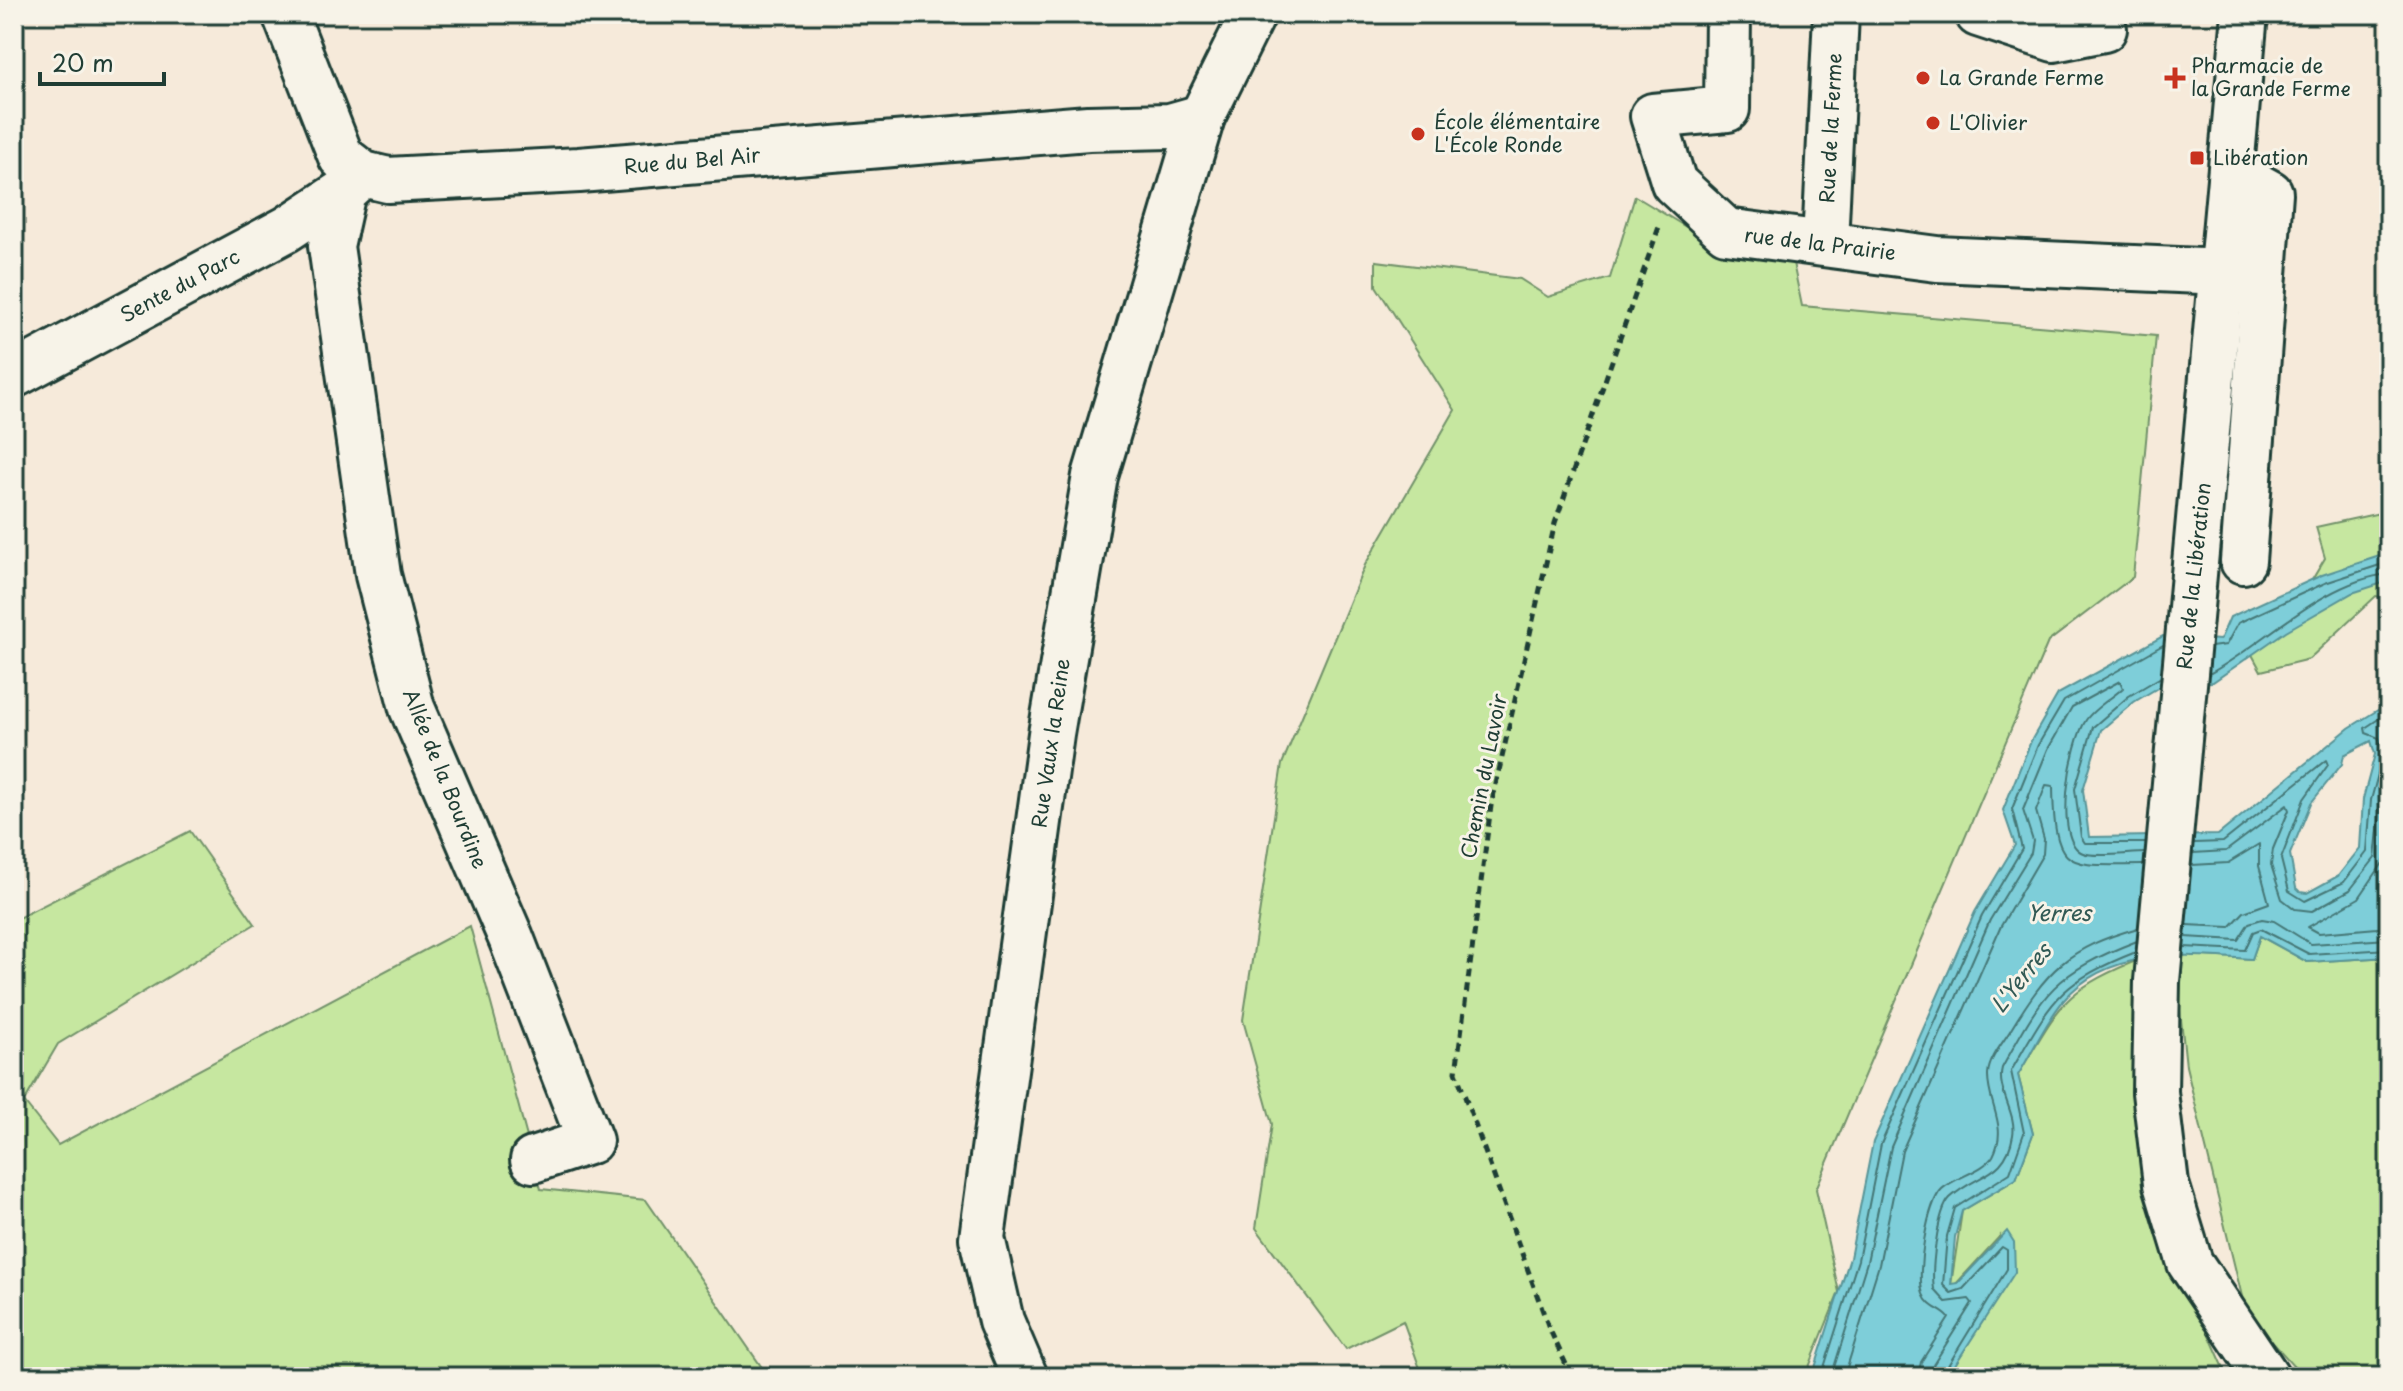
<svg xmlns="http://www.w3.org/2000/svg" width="2403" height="1391" viewBox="0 0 2403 1391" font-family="'Playpen Sans',sans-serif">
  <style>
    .green { fill: #c6e7a0; stroke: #72926a; stroke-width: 2 }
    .water { fill: #7eced9; stroke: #589497; stroke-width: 2; fill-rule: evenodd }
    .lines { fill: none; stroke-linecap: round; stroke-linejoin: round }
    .shore { stroke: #457776; stroke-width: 2 }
    .minor-casing { stroke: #1f3d34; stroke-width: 50 }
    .path { stroke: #1f3d34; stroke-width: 5; stroke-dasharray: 8 6; stroke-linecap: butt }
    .minor { stroke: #f7f3e8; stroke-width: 44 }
    .poi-dot { fill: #c8321e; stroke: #f7f3e8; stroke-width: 3 }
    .labels { text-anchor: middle; stroke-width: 6; stroke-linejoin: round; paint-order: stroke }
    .poi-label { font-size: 20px; fill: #1f3d34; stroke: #f7f3e8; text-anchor: start }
    .street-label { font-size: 20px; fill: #1f3d34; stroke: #f7f3e8 }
    .water-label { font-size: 22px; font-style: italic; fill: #325a55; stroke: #f7f3e8 }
  </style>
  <rect width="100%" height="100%" fill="#f6eada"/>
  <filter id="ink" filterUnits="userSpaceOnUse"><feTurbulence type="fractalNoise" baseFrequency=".0125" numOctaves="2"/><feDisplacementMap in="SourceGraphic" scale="16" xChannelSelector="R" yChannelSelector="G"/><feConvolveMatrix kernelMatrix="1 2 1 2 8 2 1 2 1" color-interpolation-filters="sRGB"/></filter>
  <g filter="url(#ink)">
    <g class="green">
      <path d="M1635,196L1714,244L1792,258L1802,306L2156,336L2133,577L2048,642L1816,1189L1839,1292L1805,1377H1423L1403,1321L1346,1349L1256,1228L1272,1124L1243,1020L1282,764L1365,565L1455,410L1376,286V261L1520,279L1548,297L1610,278Z"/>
      <path d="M2389,511V599L2376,596L2309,659L2261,671L2248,647L2286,624L2325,558L2316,527Z"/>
      <path d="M190,831L255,924L58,1044L24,1102L58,1145L470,926L541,1189L646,1200L765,1372L763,1377H14V920Z"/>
      <path d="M2157,928L2165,1236L2228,1377H1947L1997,1298L2000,1236L1955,1285H1951L1962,1211L2016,1179L2033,1134L2018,1075C2061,1004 2062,990 2143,958Z"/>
      <path d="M2260,936L2307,962L2389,957V1377H2304L2246,1313L2186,1066L2174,954L2252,959Z"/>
    </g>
    <path class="water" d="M2389,553V581L2352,593L2286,631L2213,682L2166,683L2134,702L2101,730L2083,790L2089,837L2218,835L2349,728L2389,703V957L2307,962L2260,936L2252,959C2189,955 2110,946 2064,1000C2046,1021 2033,1051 2018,1075L2033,1134L2016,1179L1962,1211L1955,1237L1951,1284L1958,1283L2007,1231L2014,1242L2015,1272L1947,1377H1812L1850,1258L1873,1142L1975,912L2015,845L2003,810L2031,741L2058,694L2163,636L2220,640L2230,617L2322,575ZM2371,741L2375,754L2363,799L2360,848L2338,876L2307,893L2300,892L2296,888L2290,854L2311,803L2342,764L2344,755Z"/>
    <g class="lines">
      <g class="shore">
        <path d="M2211,647L2226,645L2238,623L2325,583L2389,562"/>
        <path d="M2209,674C2264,644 2324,580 2389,574"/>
        <path d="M2145,843H2085L2081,837L2075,789L2093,727L2129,696L2161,677"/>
        <path d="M2194,843L2223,842L2326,760L2328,765L2304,799L2281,859L2289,891L2305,901L2344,882L2367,852L2371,800L2383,756L2379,738L2366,733L2365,728L2389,712"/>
        <path d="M2193,853L2226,851L2287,805L2289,810L2273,849L2271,865L2282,899L2295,909L2312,911L2350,890L2375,858L2381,802L2389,772"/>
        <path d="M2389,854L2359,898L2308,927L2319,933L2389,927"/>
        <path d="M2186,925L2230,927L2244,912L2269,903L2259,866V844L2228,863L2192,865"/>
        <path d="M2185,937L2238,940L2249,923L2262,919L2274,921L2311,944L2389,939"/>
        <path d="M2184,947L2245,950L2253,932L2261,929L2309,954L2389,949"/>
        <path d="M1821,1377L1858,1260L1881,1144L1982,916L2022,849L2012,809L2038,745L2064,701L2163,645"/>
        <path d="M1831,1377L1867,1262L1891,1147L1990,920L2031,853L2033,841L2023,810L2048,749L2072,707L2120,681L2123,688C2112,698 2094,708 2086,720C2071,742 2052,841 2083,853C2095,858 2130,853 2145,853"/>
        <path d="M1844,1377L1879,1265L1902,1151L2001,926L2043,854L2044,839L2036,811L2046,785L2053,786C2054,874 2068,865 2143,865"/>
        <path d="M1918,1377L1921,1362L1949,1318C1942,1309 1928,1308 1923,1294C1916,1275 1927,1203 1942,1189C1955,1177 1984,1171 1993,1156C2009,1126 1987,1104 1988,1074C1989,1059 2002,1044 2010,1031C2047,970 2067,948 2138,928"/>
        <path d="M1930,1377L1933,1365L1972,1303L1969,1299L1946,1302L1934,1289C1931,1271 1937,1211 1950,1198C1976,1173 2006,1178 2013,1135C2017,1113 1996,1090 2002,1068C2044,991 2054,973 2137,941"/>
        <path d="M1941,1377L2007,1269V1250L2002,1247L1963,1289L1951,1293L1943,1285L1947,1236L1955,1208L2010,1173L2024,1133L2011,1071C2052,1001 2057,983 2136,952"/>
      </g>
      <g class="minor-casing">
        <g id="minor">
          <path d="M285,14L341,157L363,174L388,180L579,170L1088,128L1170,126L1202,117"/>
          <path d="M1728,14L1727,109L1653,116L1674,183L1726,231L1937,259L2223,272"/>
          <path d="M1978,14L2054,39L2104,29"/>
          <path d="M2245,14L2157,981L2155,1092L2166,1184L2190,1263L2267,1377"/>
          <path d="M2232,172L2270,193L2243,561"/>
          <path d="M363,174L343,192L331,246L378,575L412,708L511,938L590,1141L533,1160"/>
          <path d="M1825,243L1836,14"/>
          <path d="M14,375L287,229L343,192"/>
          <path d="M1025,1377L1001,1321L982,1238L1051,734L1095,476L1202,117L1253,14"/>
        </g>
      </g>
      <path class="path" d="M1572,1377L1549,1328L1456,1072L1491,806L1555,523L1659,227"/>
      <use href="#minor" class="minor"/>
    </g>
  </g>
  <g class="poi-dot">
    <circle cx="1923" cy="78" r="8"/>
    <path d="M2171 66h8v8h8v8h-8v8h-8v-8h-8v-8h8z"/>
    <circle cx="1933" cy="123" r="8"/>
    <circle cx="1418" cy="134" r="8"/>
    <rect x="2189" y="150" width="16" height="16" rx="4"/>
  </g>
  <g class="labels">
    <g class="poi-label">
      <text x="2191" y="73">Pharmacie de<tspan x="2191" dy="23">la Grande Ferme</tspan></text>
      <text x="1939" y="85">La Grande Ferme</text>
      <text x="1434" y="129">École élémentaire<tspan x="1434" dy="23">L'École Ronde</tspan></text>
      <text x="1949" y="130">L'Olivier</text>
      <text x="2213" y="165">Libération</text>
    </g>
    <g class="street-label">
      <text transform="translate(1831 128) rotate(-87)" y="7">Rue de la Ferme</text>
      <text transform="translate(692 161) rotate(-5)" y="7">Rue du Bel Air</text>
      <text transform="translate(1820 244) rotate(7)" y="7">rue de la Prairie</text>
      <text transform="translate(180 286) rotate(-28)" y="7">Sente du Parc</text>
      <text transform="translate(2194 576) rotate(-84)" y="7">Rue de la Libération</text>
      <text transform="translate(1051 743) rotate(-82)" y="7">Rue Vaux la Reine</text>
      <text transform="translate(1484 776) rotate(-79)" y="7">Chemin du Lavoir</text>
      <text transform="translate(445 779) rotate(68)" y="7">Allée de la Bourdine</text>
    </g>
    <g class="water-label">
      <text x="2059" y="921">Yerres</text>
      <text transform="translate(2021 978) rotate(-51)" y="8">L'Yerres</text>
    </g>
  </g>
  <rect width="2403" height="1391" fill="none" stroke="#f7f3e8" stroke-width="48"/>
  <rect x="24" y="24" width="2355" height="1343" fill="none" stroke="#1f3d34" stroke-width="3" filter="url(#ink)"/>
  <path d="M40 72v12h124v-12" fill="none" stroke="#1f3d34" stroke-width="4"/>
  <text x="52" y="72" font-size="24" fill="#1f3d34" stroke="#f7f3e8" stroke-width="6" paint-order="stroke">20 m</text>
</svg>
